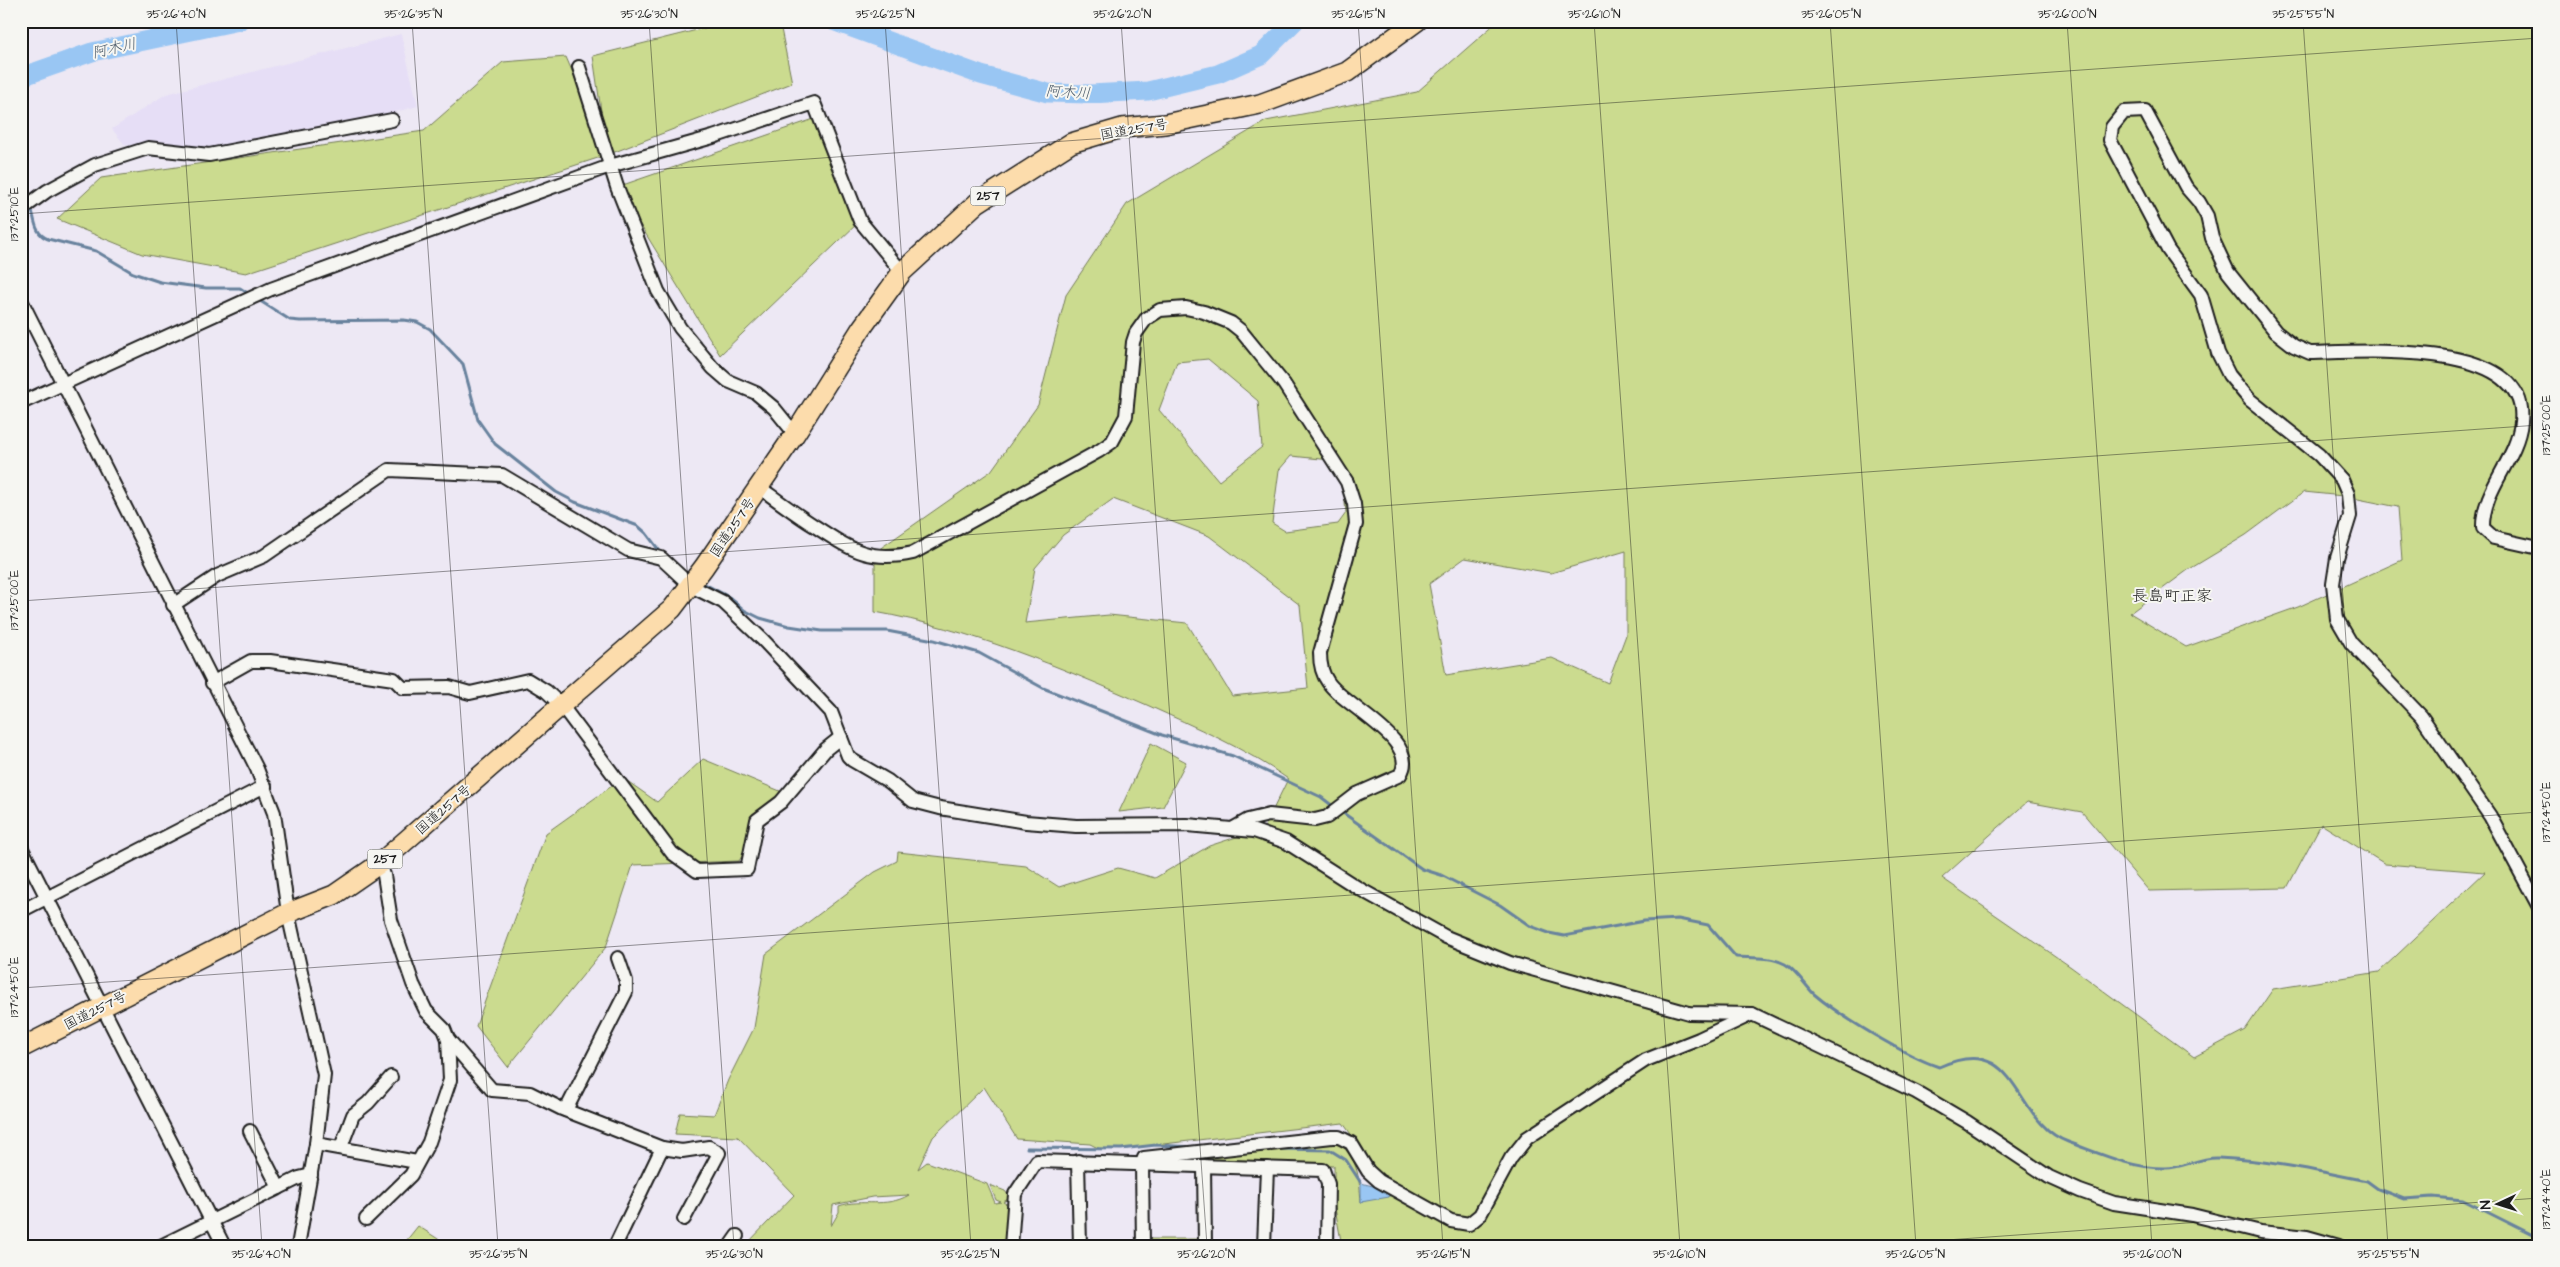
<svg xmlns="http://www.w3.org/2000/svg" width="2560" height="1267" viewBox="0 0 2560 1267" font-family="'Architects Daughter','Klee One',sans-serif">
  <style>
    .built { fill: #e6def6 }
    .green { fill: #cbdb8f; stroke: #747c56; fill-rule: evenodd }
    .water { fill: #99c6f3; stroke: #67829d }
    .lines { fill: none; stroke-linecap: round; stroke-linejoin: round }
    .stream { stroke: #67829d; stroke-width: 3 }
    .river { stroke: #99c6f3; stroke-width: 19 }
    .minor-casing { stroke: #1c1c1c; stroke-width: 16 }
    .highway-casing { stroke: #1c1c1c; stroke-width: 22 }
    .minor { stroke: #f6f6f2; stroke-width: 12 }
    .highway { stroke: #fcdcac; stroke-width: 19 }
    .ticks { fill: none; stroke: #1c1c1c; stroke-width: 1; stroke-opacity: 0.45 }
    .labels { text-anchor: middle; stroke-width: 4; stroke-linejoin: round; paint-order: stroke }
    .shield { fill: #f6f6f2; stroke: #5d5d5c; stroke-width: 1 }
    .shield-label { font-size: 12px; font-weight: bold; fill: #1c1c1c }
    .street-label { font-size: 14px; fill: #1c1c1c; stroke: #f6f6f2 }
    .water-label { font-size: 15px; font-style: italic; fill: #485867; stroke: #f6f6f2 }
    .quarter-label { font-size: 16px; fill: #1c1c1c; stroke: #f6f6f2 }
    .neatline { fill: none; stroke: #1c1c1c; stroke-width: 2 }
    .ticks-label { font-size: 12px; text-anchor: middle; fill: #1c1c1c }
  </style>
  <rect width="100%" height="100%" fill="#ede8f4"/>
  <filter id="ink" filterUnits="userSpaceOnUse"><feTurbulence type="fractalNoise" baseFrequency=".02" numOctaves="2"/><feDisplacementMap in="SourceGraphic" scale="10" xChannelSelector="R" yChannelSelector="G"/><feConvolveMatrix kernelMatrix="1 2 1 2 8 2 1 2 1" color-interpolation-filters="sRGB"/></filter>
  <g filter="url(#ink)">
    <path class="built" d="M401,34L418,106L286,141L209,155L125,145L112,129L166,94Z"/>
    <g class="green">
      <path d="M1498,21H2539V1246H1342L1334,1203V1166L1168,1159L1334,1141C1358,1154 1359,1177 1361,1202L1393,1193L1343,1123L1121,1149H1100L1090,1144L1017,1139L984,1087L933,1137L918,1169L927,1162L987,1184L995,1203L1001,1202L996,1200L990,1185L1005,1191L1010,1198L1003,1202L1008,1205L1006,1246H745L794,1195L738,1137L675,1134L680,1113L714,1115L728,1080L754,1028L766,954L875,872L897,861L898,852L1026,866L1059,887L1118,868L1155,878L1209,846L1264,828L1288,779C1245,748 1195,727 1147,705C1060,667 970,629 875,612V552L991,471L1038,405L1066,295L1127,204L1266,121L1417,92ZM1208,359L1258,401L1262,447L1219,481L1159,410L1177,362ZM1291,456L1331,460L1342,472L1346,513L1338,524L1285,531L1272,523L1279,470ZM2304,492L2343,496L2398,507L2402,560L2298,607L2186,647L2130,613L2188,570L2246,535ZM1113,499L1209,536L1300,605L1308,688L1232,696L1187,623L1109,615L1025,623L1035,568L1063,535ZM1626,551V635L1608,683L1552,658L1446,675L1429,584L1465,558L1551,573ZM2027,802L2082,812L2149,891L2287,888L2321,824L2385,864L2485,872L2379,972L2273,989L2245,1030L2194,1057L2071,967L1942,878ZM909,1195C885,1209 862,1198 839,1206V1212L831,1226L833,1205L872,1197Z"/>
      <path d="M725,23L781,29L792,83L607,155L246,273L142,254L57,219L101,178L424,131L503,62L566,57L607,152L593,56Z"/>
      <path d="M814,119L860,221L720,355L617,187Z"/>
      <path d="M1151,743L1186,762L1163,807L1119,812Z"/>
      <path d="M703,759L780,791L739,861L633,865L606,947L508,1067L476,1026L546,833L623,778L657,802Z"/>
      <path d="M418,1226L449,1246H402Z"/>
      <rect x="1144" y="1239" width="55" height="7"/>
    </g>
    <path class="water" d="M1361,1183L1388,1190L1389,1197L1361,1202Z"/>
    <g class="lines">
      <g class="stream">
        <path d="M21,186L28,201"/>
        <path d="M31,207C35,219 34,234 48,239L96,251L133,273L160,282L206,288H240L249,294"/>
        <path d="M257,299L290,320L300,321L404,320L417,322L430,329L463,364L478,420L495,444L556,492L575,502L638,526L646,533L662,554"/>
        <path d="M701,582L729,597L744,610L760,618L789,626L822,631H887L934,640L979,653L1043,688L1162,735L1233,756L1321,797L1334,807"/>
        <path d="M1339,810L1422,869L1441,875L1500,905L1530,926L1549,933L1564,936L1644,921L1678,919L1708,925L1736,957C1751,958 1770,956 1785,964C1796,970 1805,985 1814,994C1841,1017 1906,1056 1939,1067C2020,1030 2012,1122 2068,1142C2099,1153 2132,1169 2166,1168C2183,1168 2200,1157 2218,1158C2268,1160 2318,1171 2367,1181L2378,1189L2404,1199L2433,1197L2463,1200L2539,1238"/>
        <path d="M1027,1148L1121,1149L1156,1145L1194,1147"/>
        <path d="M1278,1149L1330,1150L1346,1160L1361,1183"/>
      </g>
      <g class="river">
        <path d="M833,21L981,75L1048,93L1090,94L1148,91L1218,74L1261,55L1295,21"/>
        <path d="M21,77L92,52L239,21"/>
      </g>
      <g class="minor-casing">
        <g id="minor">
          <path d="M579,67L617,187L658,291L680,328L713,368L728,381L756,393L774,408L795,434"/>
          <path d="M21,210L47,191L95,165L148,148L209,155L392,120"/>
          <path d="M21,300L257,769L274,813L288,913L324,1075L316,1144L298,1246"/>
          <path d="M21,403L271,289L610,166L713,137L814,103L860,221L902,272"/>
          <path d="M759,487C777,500 794,513 813,525C849,548 867,563 913,553L1099,451L1112,442L1126,416L1133,342L1136,333L1146,319L1160,310L1186,308L1204,312L1231,323L1241,331L1284,384L1347,482L1354,504L1356,524L1320,653C1320,663 1322,674 1328,682C1344,707 1422,741 1400,775L1357,794L1327,817L1315,820L1269,815L1248,820L1234,828"/>
          <path d="M2539,548L2494,538L2483,528C2482,489 2517,460 2521,422C2531,338 2360,352 2310,353L2294,346L2276,332L2228,272L2212,238L2207,216L2199,202L2186,187L2145,111L2124,112L2112,127L2110,140L2168,250L2201,295L2218,353L2229,375L2250,400L2319,455L2342,480L2348,494L2350,516L2337,558L2333,584L2337,619L2351,643L2421,716L2490,816L2539,907"/>
          <path d="M173,605L217,576L264,556L389,470L502,475L628,550L661,558L691,586L723,602L763,640L831,712L848,756L852,760L888,781L913,801L940,808L1026,822L1076,826L1187,825L1254,831L1286,842L1358,888L1446,937L1510,963L1689,1013L1752,1014L1916,1092L1967,1122L2049,1177L2080,1191L2114,1203L2192,1215L2261,1232L2307,1237L2339,1246"/>
          <path d="M212,683L251,661H270L394,679L403,688L449,687L470,693L528,680L546,691L562,706L672,853L697,871L747,869L757,820L781,802L826,749L841,737"/>
          <path d="M21,847L224,1246"/>
          <path d="M21,911L265,786"/>
          <path d="M448,1039L492,1090L530,1093L562,1109L662,1148L682,1151L709,1147L719,1153L684,1219"/>
          <path d="M566,1110L626,992V981L618,958"/>
          <path d="M250,1131L279,1188"/>
          <path d="M316,1144L417,1162"/>
          <path d="M341,1147L353,1115L368,1103L391,1077"/>
          <path d="M1078,1161L1080,1246"/>
          <path d="M1204,1166L1205,1246"/>
          <path d="M366,1219L411,1175L429,1142L450,1080L448,1039L444,1029L426,1011L413,984L391,920L384,875L379,864"/>
          <path d="M161,1246L299,1178L311,1175"/>
          <path d="M615,1246L662,1148"/>
          <path d="M730,1246L737,1236"/>
          <path d="M1011,1246L1015,1194L1037,1161L1323,1170L1328,1184L1327,1246"/>
          <path d="M1143,1246L1142,1163L1144,1158L1332,1137H1339L1351,1143L1368,1171L1379,1181L1451,1221L1469,1224L1480,1215L1511,1158L1527,1138L1646,1060L1699,1039L1752,1014"/>
          <path d="M1264,1246L1267,1168"/>
        </g>
      </g>
      <g class="highway-casing">
        <path id="highway" d="M21,1048L288,913L334,895L379,864L672,609L704,567L795,434L861,329L902,272L977,203L1071,143L1122,128L1165,124L1260,104L1347,72L1417,21"/>
      </g>
      <use href="#minor" class="minor"/>
      <use href="#highway" class="highway"/>
    </g>
  </g>
  <path class="ticks" d="M176,21L262,1246M412,21L498,1246M649,21L734,1246M885,21L971,1246M1121,21L1207,1246M1358,21L1443,1246M1594,21L1680,1246M1830,21L1916,1246M2067,21L2152,1246M2303,21L2388,1246M21,214L2539,38M21,601L2539,425M21,988L2539,812M21,1187L25,1246M1862,1246L2539,1198"/>
  <g class="labels">
    <g class="shield">
      <rect x="970.5" y="186.5" width="35" height="19" rx="4"/>
      <rect x="367.5" y="849.5" width="35" height="19" rx="4"/>
    </g>
    <g class="shield-label">
      <text x="988" y="200">257</text>
      <text x="385" y="863">257</text>
    </g>
    <g class="street-label">
      <text transform="translate(1134 129) rotate(-10)" y="5">国道257号</text>
      <text transform="translate(732 527) rotate(-56)" y="5">国道257号</text>
      <text transform="translate(443 809) rotate(-41)" y="5">国道257号</text>
      <text transform="translate(95 1010) rotate(-27)" y="5">国道257号</text>
    </g>
    <g class="water-label">
      <text transform="translate(114 48) rotate(-13)" y="5">阿木川</text>
      <text transform="translate(1068 92) rotate(3)" y="5">阿木川</text>
    </g>
    <g class="quarter-label">
      <text x="2172" y="601">長島町正家</text>
    </g>
  </g>
  <rect width="2560" height="1267" fill="none" stroke="#f6f6f2" stroke-width="55"/>
  <g transform="translate(2498 1204) rotate(266)" stroke="#f6f6f2" stroke-width="4" paint-order="stroke">
  <path d="M0-4L9 19L0 12L-9 19Z" fill="#1c1c1c"/>
  <text y="-8" font-size="14" font-weight="bold" text-anchor="middle" fill="#1c1c1c">N</text>
  </g>
  <rect x="28" y="28" width="2504" height="1212" class="neatline"/>
  <g class="ticks-label">
    <text x="176" y="18">35°26'40"N</text>
    <text x="413" y="18">35°26'35"N</text>
    <text x="649" y="18">35°26'30"N</text>
    <text x="885" y="18">35°26'25"N</text>
    <text x="1122" y="18">35°26'20"N</text>
    <text x="1358" y="18">35°26'15"N</text>
    <text x="1594" y="18">35°26'10"N</text>
    <text x="1831" y="18">35°26'05"N</text>
    <text x="2067" y="18">35°26'00"N</text>
    <text x="2303" y="18">35°25'55"N</text>
    <text transform="translate(14 214) rotate(-90)" y="4">137°25'10"E</text>
    <text transform="translate(2546 425) rotate(-90)" y="4">137°25'00"E</text>
    <text transform="translate(14 600) rotate(-90)" y="4">137°25'00"E</text>
    <text transform="translate(2546 812) rotate(-90)" y="4">137°24'50"E</text>
    <text transform="translate(14 987) rotate(-90)" y="4">137°24'50"E</text>
    <text transform="translate(2546 1199) rotate(-90)" y="4">137°24'40"E</text>
    <text x="261" y="1258">35°26'40"N</text>
    <text x="498" y="1258">35°26'35"N</text>
    <text x="734" y="1258">35°26'30"N</text>
    <text x="970" y="1258">35°26'25"N</text>
    <text x="1206" y="1258">35°26'20"N</text>
    <text x="1443" y="1258">35°26'15"N</text>
    <text x="1679" y="1258">35°26'10"N</text>
    <text x="1915" y="1258">35°26'05"N</text>
    <text x="2152" y="1258">35°26'00"N</text>
    <text x="2388" y="1258">35°25'55"N</text>
  </g>
</svg>
